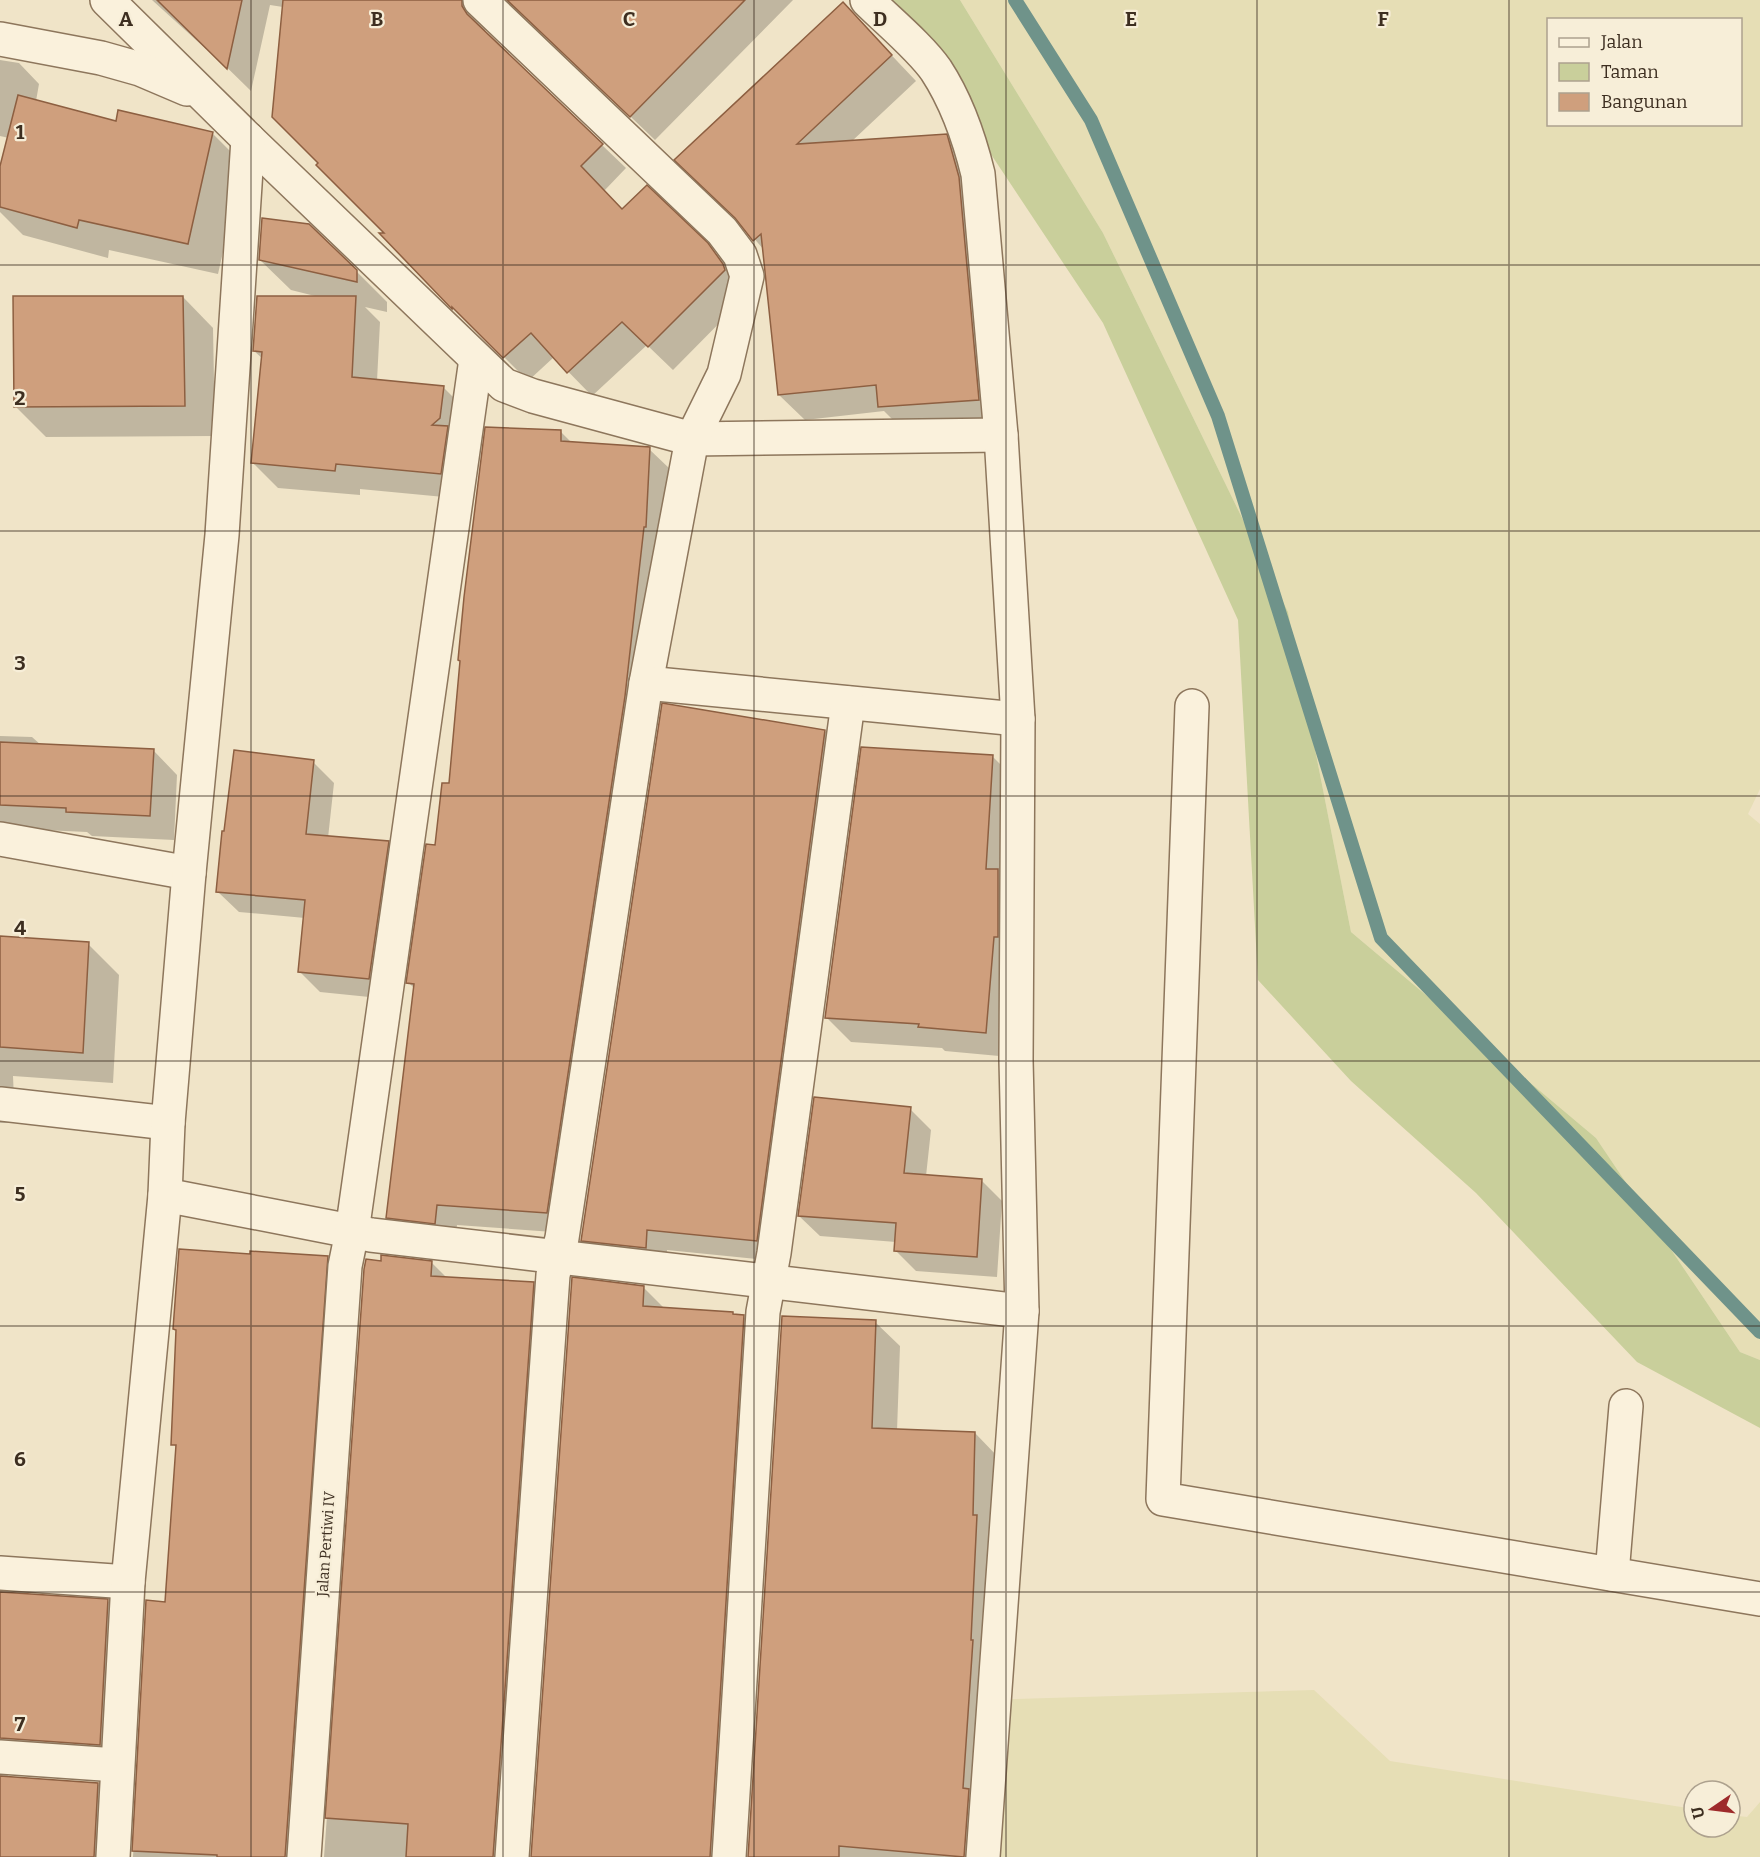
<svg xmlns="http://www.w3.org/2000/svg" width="1760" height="1857" viewBox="0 0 1760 1857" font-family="Bitter,serif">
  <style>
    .farmland { fill: #e6deb5; fill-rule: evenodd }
    .green { fill: #c9cf9b }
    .shadow { fill: #0003 }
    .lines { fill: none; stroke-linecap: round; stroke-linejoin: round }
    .stream { stroke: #6f938a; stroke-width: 14 }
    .building { fill: #cf9f7d; stroke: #8d5f41; stroke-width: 1.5 }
    .minor-casing { stroke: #8d765c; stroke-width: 36 }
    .minor { stroke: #faf1dc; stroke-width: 33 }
    .grid { fill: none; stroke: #3d2e20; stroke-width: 1.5; stroke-opacity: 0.55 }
    .labels { text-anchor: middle; stroke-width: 4.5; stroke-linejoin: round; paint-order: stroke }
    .street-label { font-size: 15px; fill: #3d2e20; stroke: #f7eed8 }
    .grid-label { font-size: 20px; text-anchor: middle; font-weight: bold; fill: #3d2e20; stroke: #f7eed8; stroke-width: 4.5; stroke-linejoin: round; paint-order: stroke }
  </style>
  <rect width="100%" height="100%" fill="#f0e4c8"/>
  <g class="farmland">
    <path d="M960,0H1760V789L1748,814L1760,824V1360L1740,1352L1596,1138L1351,932L1288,612L1103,233ZM1548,20H1740V124H1548Z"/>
    <path d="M1314,1690L1390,1761L1694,1809V1827H1730V1815L1747,1817L1760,1802V1857H979L985,1700Z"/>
  </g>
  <path class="green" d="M874,0H960L1103,233L1288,612L1351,932L1596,1138L1740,1352L1760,1360V1428L1637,1362L1476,1193L1351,1081L1258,980L1238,620L1103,323L921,49Z"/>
  <g class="shadow">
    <path d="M152,0H793L655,140L519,10L510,5H500L485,20V30L489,37L626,168L604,191L622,210L707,245L732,269L748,294L673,370L647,345L592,396L554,357L528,381L475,328L320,163L283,7L270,5L251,91L207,48L206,49Z"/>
    <path d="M843,4L916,81L851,142L946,135L971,161L1003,424L905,432L884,411L805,420L779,395L764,250L739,221Z"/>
    <path d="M0,60L19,63L39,84L36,101L117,123L212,133L243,164L218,274L109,250L108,258L23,235L0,212V172L9,138L0,136Z"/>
    <path d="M260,260L356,271L387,302V312L365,307L380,322L377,381L443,387L468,412L465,499L360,489V495L278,488L253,463L263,359L254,351L315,296L291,290Z"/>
    <path d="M183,297L213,328L215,436L46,437L15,406Z"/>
    <path d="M561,432L572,443L649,449L670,469L567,1233L457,1225L455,1244L408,1238L387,1217L415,989L408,982L450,785Z"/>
    <path d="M825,731L845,752L777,1261L667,1250L666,1268L603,1261L582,1240Z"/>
    <path d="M0,736L32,737L41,745L153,750L177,775L174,840L92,836L87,832L0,828Z"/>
    <path d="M992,756L1017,781L1010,1057L945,1051L942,1048L851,1042L826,1017Z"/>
    <path d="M313,762L334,783L328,838L388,843L409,863L389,999L320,992L300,972L305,918L239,912L218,892Z"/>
    <path d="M0,938L88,944L119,975L113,1083L13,1076L15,1123H0Z"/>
    <path d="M910,1109L931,1130L926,1176L981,1180L1002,1201L997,1277L916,1271L896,1251V1242L820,1236L799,1216Z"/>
    <path d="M327,1258L352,1282L311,1857H133L147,1602L167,1604L177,1448L173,1444L177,1332L174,1329Z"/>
    <path d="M367,1261L431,1262L447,1278L533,1284L558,1308L519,1857H324Z"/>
    <path d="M643,1287L665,1309L732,1313L735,1316H743L768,1341L736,1857H532Z"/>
    <path d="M875,1322L900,1346L897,1431L975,1433L999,1458L990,1857H749Z"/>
    <path d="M0,1593L108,1601L132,1625L124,1769L9,1771L7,1778L98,1784L122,1809L120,1857H0Z"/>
  </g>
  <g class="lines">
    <path class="stream" d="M1015,0L1091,120L1218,416L1381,938L1760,1332"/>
  </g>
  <g class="building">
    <path d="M157,0H242L227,69Z"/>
    <path d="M283,0H462V6L467,14L603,144L581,166L622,209L647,185L708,243L723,264L725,270L648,347L622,322L567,373L531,333L503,358L452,307V309L450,307L379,233H384L316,165L318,163L272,117Z"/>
    <path d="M507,0H745L630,117Z"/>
    <path d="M843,2L892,55L797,144L947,134L959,177L979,400L878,407L876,385L778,395L761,234L753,241L735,218L674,160Z"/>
    <path d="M18,95L116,121L118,110L213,132L188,244L79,220L77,228L0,207V166Z"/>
    <path d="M262,218L309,224L357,270V282L259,260Z"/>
    <path d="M13,296H183L185,406L14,407Z"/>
    <path d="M257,296H356L352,377L444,386L440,418L432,425L448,426L441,474L336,464L335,471L251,463L262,352L253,351Z"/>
    <path d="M485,427L561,430V441L650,447L646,527H644L625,696L547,1213L437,1205L435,1224L386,1218L414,984L406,983L426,844L435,845L442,783H449L460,661L458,660L464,597Z"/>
    <path d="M662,703L825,730L757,1241L647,1230L646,1248L581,1241Z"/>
    <path d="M0,742L154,749L150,816L66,812V808L0,805Z"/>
    <path d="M861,747L993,755L986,869H998V937H994L986,1033L918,1027L919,1024L825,1018Z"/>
    <path d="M234,750L314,760L306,834L389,841L369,979L298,972L305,900L216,892L222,831H224Z"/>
    <path d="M0,936L89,942L83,1053L0,1047Z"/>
    <path d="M814,1097L911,1107L904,1173L982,1179L977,1257L894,1251L896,1223L798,1216Z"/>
    <path d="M179,1249L250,1254V1251L328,1256L285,1857H217V1855L132,1851L146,1600L165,1602L176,1445H171L176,1330L173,1329Z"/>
    <path d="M381,1255L432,1261L431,1276L534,1282L493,1857H406L408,1824L325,1818L364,1269L366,1259L381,1261Z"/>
    <path d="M572,1277L644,1286L643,1306L733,1312V1314L744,1315L710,1857H531Z"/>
    <path d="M782,1316L876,1320L872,1428L975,1432L973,1515H977L971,1640H973L963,1788L969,1789L964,1857L839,1846V1857H748Z"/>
    <path d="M0,1592L108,1599L100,1745L0,1738Z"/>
    <path d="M0,1776L98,1783L94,1857H0Z"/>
  </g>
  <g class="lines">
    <g class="minor-casing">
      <g id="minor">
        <path d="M107,0L248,139L504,385L533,396L692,439L1001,435"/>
        <path d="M480,0L722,231L740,255L747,276L724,374L692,439L646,683L562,1238L553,1275L512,1857"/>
        <path d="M867,0C887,20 920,47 936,70C957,102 969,137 978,174L1001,435L1018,719L1016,1060L1022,1311L983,1857"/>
        <path d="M0,39L101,58L140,69L187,89"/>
        <path d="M646,683L1018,719"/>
        <path d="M1192,706L1163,1499L1760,1599"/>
        <path d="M0,839L189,873"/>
        <path d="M0,1104L168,1123"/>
        <path d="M165,1195L371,1235L1022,1311"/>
        <path d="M0,1573L128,1582"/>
        <path d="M1612,1574L1626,1406"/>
        <path d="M0,1757L117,1765"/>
        <path d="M113,1857L128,1582L165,1195L168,1123L189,873L222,535L248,139"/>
        <path d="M304,1857L345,1266L352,1232L476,359"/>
        <path d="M729,1857L763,1312L774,1253L848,703"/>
      </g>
    </g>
    <use href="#minor" class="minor"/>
  </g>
  <path class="grid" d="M251,0V1857M503,0V1857M754,0V1857M1006,0V1857M1257,0V1857M1509,0V1857M0,265H1760M0,531H1760M0,796H1760M0,1061H1760M0,1326H1760M0,1592H1760"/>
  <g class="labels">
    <g class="street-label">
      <text transform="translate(326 1544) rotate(-86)" y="5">Jalan Pertiwi IV</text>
    </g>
  </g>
  <g class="grid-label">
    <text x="126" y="26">A</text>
    <text x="377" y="26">B</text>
    <text x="629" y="26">C</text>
    <text x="880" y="26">D</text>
    <text x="1131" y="26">E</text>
    <text x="1383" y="26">F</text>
    <text x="20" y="139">1</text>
    <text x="20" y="405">2</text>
    <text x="20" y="670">3</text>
    <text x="20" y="935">4</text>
    <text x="20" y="1201">5</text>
    <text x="20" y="1466">6</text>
    <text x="20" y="1731">7</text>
  </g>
  <rect x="1547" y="18" width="195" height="108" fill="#f7eed8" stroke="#ada18e" stroke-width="1.5"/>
  <rect x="1559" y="38" width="30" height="9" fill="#faf1dc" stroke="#ada18e" stroke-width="1.5"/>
  <text x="1601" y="48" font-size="18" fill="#3d2e20">Jalan</text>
  <rect x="1559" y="63" width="30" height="18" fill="#c9cf9b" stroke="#ada18e" stroke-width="1.5"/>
  <text x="1601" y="78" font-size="18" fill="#3d2e20">Taman</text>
  <rect x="1559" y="93" width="30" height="18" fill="#cf9f7d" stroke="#ada18e" stroke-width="1.5"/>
  <text x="1601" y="108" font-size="18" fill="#3d2e20">Bangunan</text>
  <g transform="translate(1712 1809) rotate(256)"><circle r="28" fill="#f7eed8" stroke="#ada18e" stroke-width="1.5"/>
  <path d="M0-4.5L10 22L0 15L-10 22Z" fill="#9e2a2b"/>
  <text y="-9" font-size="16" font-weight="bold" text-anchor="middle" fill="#3d2e20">U</text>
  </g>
</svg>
